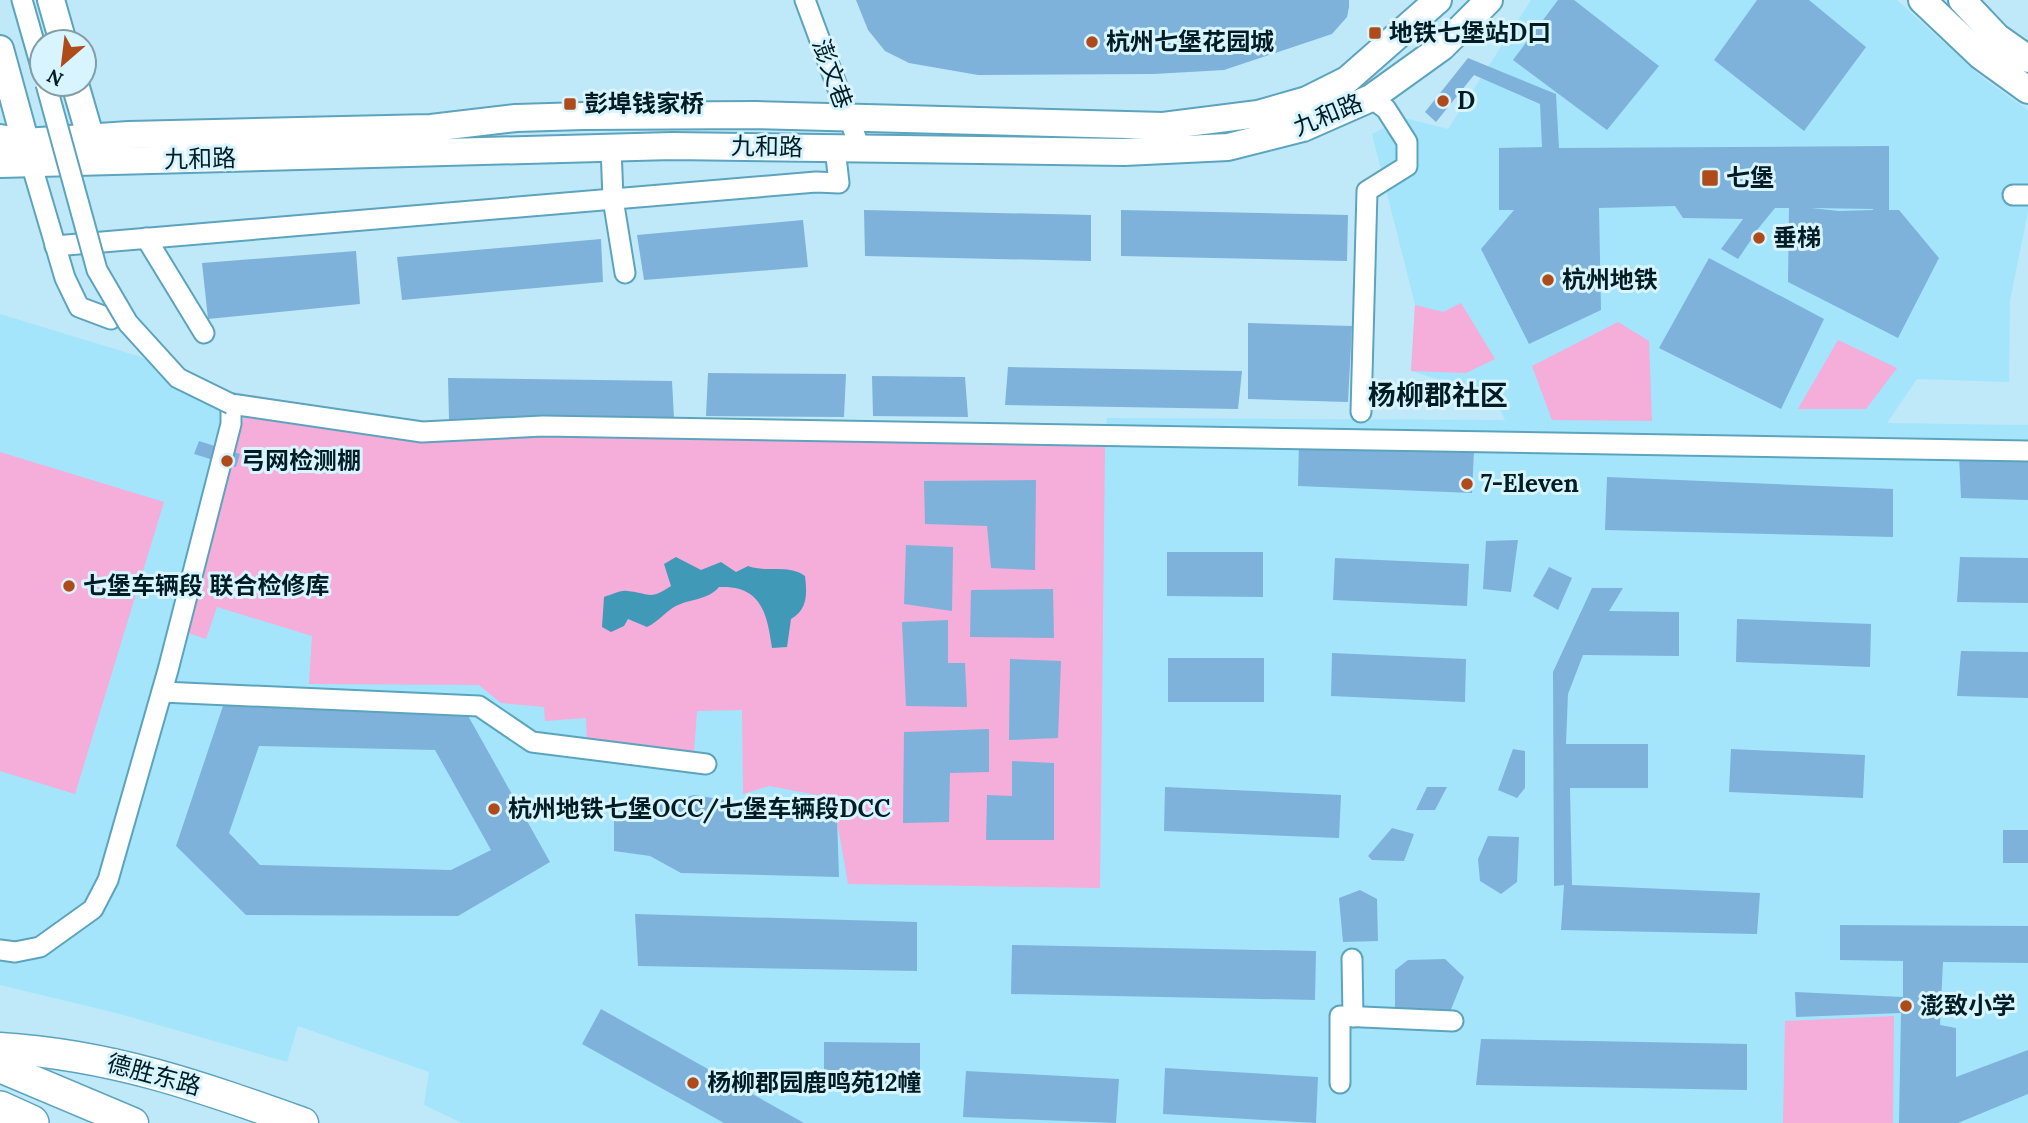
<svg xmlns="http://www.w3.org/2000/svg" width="2028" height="1123" viewBox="0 0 2028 1123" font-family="Lora,'Noto Sans SC',serif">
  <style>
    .built { fill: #a4e5fc }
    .green { fill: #f5add9 }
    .water { fill: #4099b6 }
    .building { fill: #7eb2db; fill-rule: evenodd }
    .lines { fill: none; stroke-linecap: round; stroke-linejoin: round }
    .street-casing { stroke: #5ca4bd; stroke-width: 23 }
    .secondary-casing { stroke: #5ca4bd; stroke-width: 30 }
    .primary-casing { stroke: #5ca4bd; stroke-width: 33 }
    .highway-casing { stroke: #5ca4bd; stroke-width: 38 }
    .street { stroke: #fff; stroke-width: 19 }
    .secondary { stroke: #fff; stroke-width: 26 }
    .primary { stroke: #fff; stroke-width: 30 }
    .highway { stroke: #fff; stroke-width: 35 }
    .street-bridge-casing { stroke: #5ca4bd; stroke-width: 23; stroke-linecap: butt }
    .street-bridge { stroke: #fff; stroke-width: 19 }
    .poi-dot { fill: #af4a1a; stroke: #d8f4fe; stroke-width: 2.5 }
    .labels { text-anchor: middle; stroke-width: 6; stroke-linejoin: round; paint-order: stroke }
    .poi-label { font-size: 24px; font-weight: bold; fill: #001c25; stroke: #d8f4fe; text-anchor: start }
    .street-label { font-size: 24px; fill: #001c25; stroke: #d8f4fe }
    .quarter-label { font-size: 28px; font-weight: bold; fill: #001c25; stroke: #d8f4fe }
  </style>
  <rect width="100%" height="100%" fill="#bfe9f9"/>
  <path class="built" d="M1531,0H1897L1984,79L2028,110V212L2010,301L2009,382L1917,379L1887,423L2028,425V1123H462L424,1105L429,1072L298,1026L287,1062L120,1014L0,985V314L138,356L227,391L498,435L1104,445L1107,418L1505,420L1494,397L1411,371L1415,305L1372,134L1405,118L1448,129Z"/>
  <g class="green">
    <path d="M1461,303L1495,359L1466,373L1411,371L1415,305L1443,312Z"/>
    <path d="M1618,322L1649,341L1652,421L1552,420L1532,366Z"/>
    <path d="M1838,340L1897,368L1866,409H1798Z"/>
    <path d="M251,395L498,435L1105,445L1100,888L848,884L833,798L769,786L743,794L742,710L697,711L694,752L587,744L586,718L545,721L544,707L501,703L479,685L309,684L312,636L217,607L206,639L176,629Z"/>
    <path d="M0,452L164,502L75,794L0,771Z"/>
    <path d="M1894,1016L1893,1123H1783L1785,1021Z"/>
  </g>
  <path class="water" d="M676,557L701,570L721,562L736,572L748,566C767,573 789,564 805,576C807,594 808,609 791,619L787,647L772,648C767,614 762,585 719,587C707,601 690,598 674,607C664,613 658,622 647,627L628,619L624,626L611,632L602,627L604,597C611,595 620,590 627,591C650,593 649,601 671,586L664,564Z"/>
  <g class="building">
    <path d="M856,0H1349V7L1347,17L1332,34L1224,70L1154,74L978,75L909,63L885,51L868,30Z"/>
    <path d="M1558,0H1574L1659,66L1607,130L1513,60Z"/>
    <path d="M1757,0H1809L1866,47L1804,131L1714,60Z"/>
    <path d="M1468,58L1556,94L1559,148L1889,146V210H1899L1939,258L1898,338L1788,282L1789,208H1775L1757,230L1767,237L1761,246L1751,240L1738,259L1721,249L1743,219L1683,218L1675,206L1599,208L1601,310L1529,344L1481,249L1514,210H1499V148L1542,147L1540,104L1474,75L1436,122L1425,112ZM1811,208L1873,209V210L1839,211Z"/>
    <path d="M864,210L1091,215V261L865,256Z"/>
    <path d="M1121,210L1348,215L1347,261L1121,256Z"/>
    <path d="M803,220L808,267L644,280L637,235Z"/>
    <path d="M601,239L603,282L402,300L397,257Z"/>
    <path d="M356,251L360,304L208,319L202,263Z"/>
    <path d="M1709,258L1824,319L1781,409L1659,348Z"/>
    <path d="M1248,323L1352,326L1348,402L1248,399Z"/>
    <path d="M1008,367L1242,371L1238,409L1005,405Z"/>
    <path d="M708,373L846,374L844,417L706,416Z"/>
    <path d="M872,376L965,377L968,417L873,416Z"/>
    <path d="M448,378L672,381L674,418L449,419Z"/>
    <path d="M199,441L240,454L236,467L194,454Z"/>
    <path d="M1299,442L1474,450L1472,493L1298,486Z"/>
    <path d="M1959,455L2028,457V500L1961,498Z"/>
    <path d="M1607,477L1893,489V537L1605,530Z"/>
    <path d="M1036,480L1035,570L991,568L987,526L925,524L924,481Z"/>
    <path d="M1518,540L1511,592L1483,589L1486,541Z"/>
    <path d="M906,545L953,547L952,611L904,604Z"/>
    <path d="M1167,552H1263V597L1167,596Z"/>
    <path d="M1960,557L2028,558V603L1957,602Z"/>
    <path d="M1335,558L1469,564L1467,606L1333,600Z"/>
    <path d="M1549,567L1572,578L1558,610L1533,596Z"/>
    <path d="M1592,588H1623L1609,611L1679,612V656L1583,655L1568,694L1566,744H1648V788H1570L1572,885L1760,893L1757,934L1561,930L1564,885L1554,886L1553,672Z"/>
    <path d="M1053,589L1054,638L970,637L971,590Z"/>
    <path d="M1737,619L1871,624L1870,667L1736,662Z"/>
    <path d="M948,620V663H965L967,707L906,706L902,622Z"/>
    <path d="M1961,651L2028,652V698L1957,696Z"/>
    <path d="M1332,653L1466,659L1465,702L1331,696Z"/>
    <rect x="1168" y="658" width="96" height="44"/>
    <path d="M1010,659L1061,661L1058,738L1009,740Z"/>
    <path d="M225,700L462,705L550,862L458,916L246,915L176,846ZM259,746L435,750L491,850L451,870L260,865L229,833Z"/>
    <path d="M989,729V772L950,773L949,822L903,823L904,732Z"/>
    <path d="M1513,749L1525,751V788L1517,798L1498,790Z"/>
    <path d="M1731,749L1865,755L1863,798L1729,792Z"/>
    <path d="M1012,761L1054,763V840H986L987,795L1012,796Z"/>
    <path d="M1165,787L1341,795L1339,838L1164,831Z"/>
    <path d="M1427,787H1447L1435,810H1416Z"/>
    <path d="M694,795L837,818L839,877L681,873L650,856L614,851V818Z"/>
    <path d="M1392,828L1414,834L1404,861L1372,860L1368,856Z"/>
    <rect x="2003" y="830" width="25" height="33"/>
    <path d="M1488,836L1519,837L1517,882L1501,894L1480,881L1478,859Z"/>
    <path d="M1360,890L1377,899L1378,941L1343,942L1339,898Z"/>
    <path d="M635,914L917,922V971L638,966Z"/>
    <path d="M1840,925L2028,926V963L1943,962L1940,1025L1956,1028V1077L2028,1050V1094L1958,1123H1899L1901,1013L1796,1017L1795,992L1903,997V961L1840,960Z"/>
    <path d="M1012,945L1316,951L1315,1000L1011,994Z"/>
    <path d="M1445,959L1464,977L1450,1012L1395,1011V970L1408,960Z"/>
    <path d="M601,1009L804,1123H724L582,1044Z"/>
    <path d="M1481,1039L1747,1044V1090L1476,1085Z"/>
    <path d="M824,1042L920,1043V1087L824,1086Z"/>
    <path d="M1165,1068L1318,1077L1316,1123L1163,1114Z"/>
    <path d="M966,1071L1119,1079L1116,1123L963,1117Z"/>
  </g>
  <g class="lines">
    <g class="street-casing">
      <g id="street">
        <path d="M22,0L42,70"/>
        <path d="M805,0L860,148"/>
        <path d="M611,147L613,199L625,273"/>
        <path d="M31,163L65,278L79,307L111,319"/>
        <path d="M2013,195H2028"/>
        <path d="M146,238L204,333"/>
        <path d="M55,246L816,182L839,183L835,148"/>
        <path d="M1361,412L1367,191L1407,166V142L1386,109L1371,98"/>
        <path d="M162,692L479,706L532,742L706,764"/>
        <path d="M0,950L15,952L40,947L93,909L108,880L168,670L231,424V404L422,432L543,426L2028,451"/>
        <path d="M1352,959L1353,1017"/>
        <path d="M1340,1083V1016L1453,1021"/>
      </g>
    </g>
    <g class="secondary-casing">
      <g id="secondary">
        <path d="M51,0L63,42"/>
        <path d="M1922,0L1981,56L2028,90"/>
        <path d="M1962,0L1997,37L2028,59"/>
        <path d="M0,49L29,155"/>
        <path d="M75,84L95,153"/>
        <path d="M0,138L25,142L129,135L431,128L516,118L583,116L756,115L1163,126L1258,114L1307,100L1347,80L1438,0"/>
        <path d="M0,164L672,146L1124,152L1228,147L1303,128L1371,98L1442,47L1489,0"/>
      </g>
    </g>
    <g class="primary-casing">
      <g id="primary">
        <path d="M0,1048C112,1055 199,1086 303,1123"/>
        <path d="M0,1067L133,1123"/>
      </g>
    </g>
    <g class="highway-casing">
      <path id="highway" d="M0,1109L31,1123"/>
    </g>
    <use href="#street" class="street"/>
    <use href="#secondary" class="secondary"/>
    <use href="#primary" class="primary"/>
    <use href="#highway" class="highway"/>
    <g class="street-bridge-casing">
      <path id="street-bridge" d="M46,84L97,270L128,323L178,378L231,404"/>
    </g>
    <use href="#street-bridge" class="street-bridge"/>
  </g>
  <g class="poi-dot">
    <rect x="1368" y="26" width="14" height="14" rx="3.5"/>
    <circle cx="1092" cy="42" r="7"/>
    <circle cx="1443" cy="101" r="7"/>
    <rect x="563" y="97" width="14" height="14" rx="3.5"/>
    <rect x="1701" y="169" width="18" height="18" rx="3.5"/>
    <circle cx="1759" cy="238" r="7"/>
    <circle cx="1548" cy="280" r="7"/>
    <circle cx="227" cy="461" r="7"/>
    <circle cx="1467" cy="484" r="7"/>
    <circle cx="69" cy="586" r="7"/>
    <circle cx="494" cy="809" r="7"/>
    <circle cx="1906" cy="1006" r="7"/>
    <circle cx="693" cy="1083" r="7"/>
  </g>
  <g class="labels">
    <g class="poi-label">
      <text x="1389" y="41">地铁七堡站D口</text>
      <text x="1106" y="50">杭州七堡花园城</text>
      <text x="1457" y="109">D</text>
      <text x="584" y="112">彭埠钱家桥</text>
      <text x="1726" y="186">七堡</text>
      <text x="1773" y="246">垂梯</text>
      <text x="1562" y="288">杭州地铁</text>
      <text x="241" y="469">弓网检测棚</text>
      <text x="1481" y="492">7-Eleven</text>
      <text x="83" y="594">七堡车辆段 联合检修库</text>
      <text x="508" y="817">杭州地铁七堡OCC/七堡车辆段DCC</text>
      <text x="1920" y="1014">澎致小学</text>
      <text x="707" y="1091">杨柳郡园鹿鸣苑12幢</text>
    </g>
    <g class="street-label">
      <text transform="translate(832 74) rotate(70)" y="8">澎文巷</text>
      <text transform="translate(1328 115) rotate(-22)" y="8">九和路</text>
      <text transform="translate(767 147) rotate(1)" y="8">九和路</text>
      <text transform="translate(200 159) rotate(-1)" y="8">九和路</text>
      <text transform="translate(154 1075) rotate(15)" y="8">德胜东路</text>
    </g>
    <g class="quarter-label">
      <text x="1438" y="405">杨柳郡社区</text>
    </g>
  </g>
  <g transform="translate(63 63) rotate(208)"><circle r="33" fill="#d8f4fe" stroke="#829ea7" stroke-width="2"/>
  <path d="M0-5L12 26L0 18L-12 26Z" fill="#af4a1a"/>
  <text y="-10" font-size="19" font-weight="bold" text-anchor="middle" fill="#001c25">N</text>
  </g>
</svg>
